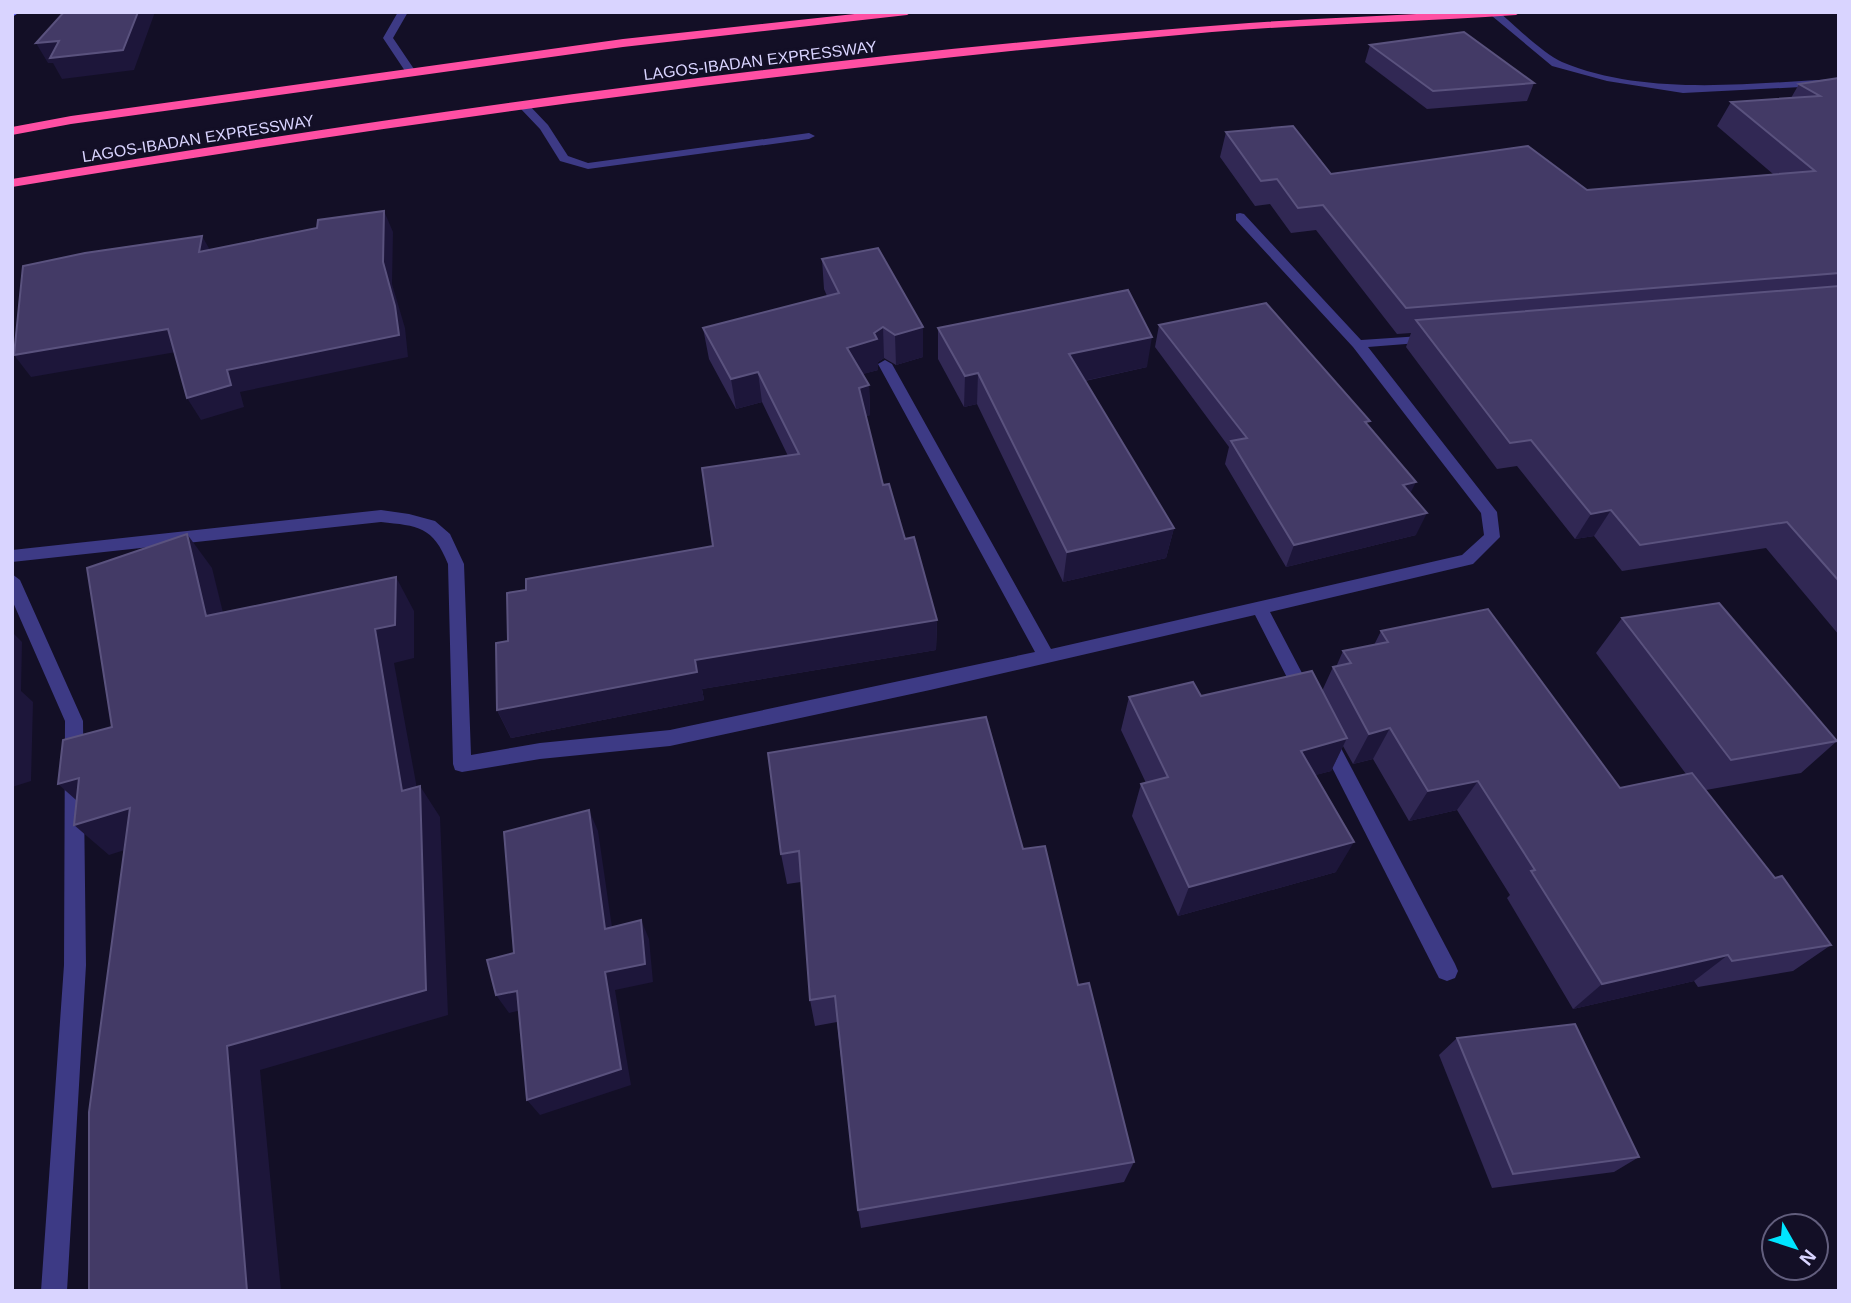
<svg xmlns="http://www.w3.org/2000/svg" width="1851" height="1303" viewBox="0 0 1851 1303" font-family="Helvetica,sans-serif">
  <style>
    .lines { fill: none; stroke-linecap: round; stroke-linejoin: round }
    .lane { fill: #3d3a85; fill-rule: evenodd }
    .street { fill: #3d3a85; fill-rule: evenodd }
    .secondary { fill: #6f6bff; fill-rule: evenodd }
    .highway { fill: #ff4fa3; fill-rule: evenodd }
    .wall { fill: #312854 }
    .shaded-wall { fill: #1d163a }
    .building { fill: #433a66; stroke: #5a527e; stroke-width: 2 }
    .labels { text-anchor: middle; stroke-width: 6; stroke-linejoin: round; paint-order: stroke }
    .far-street-label { font-size: 16px; fill: #d9d4ff; stroke: #130f26 }
  </style>
  <rect width="100%" height="100%" fill="#130f26"/>
  <g class="lines">
    <path class="lane" d="M520,104H528L548,125L568,156L588,163L809,133L815,136L809,139L588,169L560,161L540,129L520,108Z"/>
    <g class="street">
      <path d="M398,12H408L393,38L416,72L411,75L407,74L383,38Z"/>
      <path d="M1491,12H1499C1514,25 1545,55 1562,62C1646,97 1750,83 1839,79V85L1683,93L1607,81L1552,66L1492,16Z"/>
      <path d="M1240,213L1244,214L1361,340L1436,335V341L1431,342L1368,347L1497,512L1500,537L1473,564L1270,612L1313,694L1310,699L1304,701L1298,699L1255,615L930,690L670,746L540,759L462,772L455,770L453,764L448,564C433,526 418,526 381,522L12,562V550L381,510L409,514L435,521L450,534L464,564L471,755L540,743L670,730L1035,652L878,364L885,360L892,364L1051,649L1462,555L1484,535L1481,513L1353,347L1236,220V214Z"/>
      <path d="M12,574L20,580L83,721L86,965L67,1291H41L64,965L65,721L12,600Z"/>
      <path d="M1326,730L1333,733L1455,964L1458,971L1455,978L1447,981L1439,978L1317,738L1319,733Z"/>
    </g>
    <path class="secondary" d="M12,12H20L12,17Z"/>
    <g class="highway">
      <path d="M873,12H912L907,15L623,47L71,124L12,135V127L71,116L623,39Z"/>
      <path d="M1453,12H1521L1516,15C1415,22 1313,24 1212,32C810,67 410,121 12,187V179C422,111 835,53 1249,23C1317,18 1385,16 1453,12Z"/>
    </g>
  </g>
  <g class="wall">
    <path d="M1370,45L1534,83L1527,101L1427,109L1365,62Z"/>
    <path d="M1839,78V635L1766,548L1622,571L1594,536L1575,539L1517,466L1497,469L1406,347L1411,333L1397,334L1316,230L1291,233L1270,204L1255,206L1220,157L1226,132L1331,174L1587,190L1773,174L1717,126L1731,102L1791,98L1799,84Z"/>
    <path d="M822,259L923,327V357L896,365L884,358L878,362V370L862,374L869,385L870,415L866,416L883,485L937,620L936,650L702,689L704,700L511,738L497,710L508,641L526,590L713,546L788,456L762,402L736,409L709,359L703,328L827,296L824,289Z"/>
    <path d="M1159,325L1369,426L1410,494L1416,535L1286,567L1225,464L1229,447L1155,347Z"/>
    <path d="M938,328L1147,367L1085,381L1174,528L1166,558L1063,582L977,404L964,407L938,359Z"/>
    <path d="M1622,618L1837,741L1801,773L1706,790L1775,878L1831,945L1793,971L1698,987L1694,981L1573,1009L1507,898L1510,895L1457,810L1409,821L1373,759L1353,764L1343,746L1331,771L1315,775L1336,872L1178,916L1132,816L1141,784L1146,783L1121,730L1129,697L1201,696L1322,691L1333,667H1336L1343,651L1374,645L1381,631L1620,788L1686,774L1596,653Z"/>
    <path d="M768,753L1023,849L1078,985L1134,1162L1124,1182L861,1228L858,1210L837,1022L815,1026L810,1000L801,882L787,884L781,854Z"/>
    <path d="M1457,1038L1639,1157L1614,1172L1492,1188L1439,1055Z"/>
  </g>
  <g class="shaded-wall">
    <path d="M138,12H155L134,70L62,79L53,63H48L36,43Z"/>
    <path d="M384,211L393,232L392,284L405,328L408,357L240,392L244,407L201,420L187,398L227,370L383,262Z"/>
    <path d="M202,236L214,257L199,252Z"/>
    <path d="M883,327L884,358L878,362V370L849,378L847,348Z"/>
    <path d="M923,327V357L896,365L895,335Z"/>
    <path d="M168,329L182,351L31,377L14,355Z"/>
    <path d="M1152,337L1147,367L1065,385L1069,354Z"/>
    <path d="M758,372L762,402L736,409L731,379Z"/>
    <path d="M978,373L977,404L964,407L965,376Z"/>
    <path d="M869,385L870,415L861,418L859,388Z"/>
    <path d="M1416,482L1405,504L1403,485Z"/>
    <path d="M1611,510L1594,536L1575,539L1591,514Z"/>
    <path d="M1427,513L1416,535L1286,567L1294,545Z"/>
    <path d="M1174,528L1166,558L1063,582L1067,552Z"/>
    <path d="M187,534L212,568L232,649L206,616Z"/>
    <path d="M396,577L414,611V658L394,663L420,805V786L440,817L448,1015L260,1070L281,1291H247L227,1046L402,791L375,629Z"/>
    <path d="M937,620L936,650L702,689L704,700L511,738L497,710L695,660Z"/>
    <path d="M12,632L22,642L21,691L33,702L31,781L12,787Z"/>
    <path d="M1390,728L1373,759L1353,764L1369,734Z"/>
    <path d="M1347,738L1331,771L1286,783L1301,751Z"/>
    <path d="M79,778L93,815L58,784Z"/>
    <path d="M1478,781L1457,810L1409,821L1428,791Z"/>
    <path d="M130,808L162,838L109,855L74,825Z"/>
    <path d="M589,810L598,831L615,948L605,929Z"/>
    <path d="M1354,842L1336,872L1178,916L1189,887Z"/>
    <path d="M641,920L649,939L653,982L615,990L631,1085L540,1115L527,1100L605,972Z"/>
    <path d="M1728,955L1694,981L1573,1009L1602,984Z"/>
    <path d="M517,991L530,1008L509,1013L496,995Z"/>
  </g>
  <g class="building">
    <path d="M64,12H138L123,50L50,58L59,41L36,43Z"/>
    <path d="M1464,32L1534,83L1433,91L1370,45Z"/>
    <path d="M1839,78V273L1406,308L1323,205L1298,208L1277,179L1261,181L1226,132L1293,126L1331,174L1528,146L1587,190L1815,171L1731,102L1820,96L1799,84Z"/>
    <path d="M384,211L383,262L395,306L399,335L227,370L231,385L187,398L168,329L14,355L23,266L85,253L202,236L199,252L317,228L318,220Z"/>
    <path d="M878,248L923,327L895,335L883,327L874,333L877,339L847,348L869,385L859,388L883,485L889,484L905,539L914,537L937,620L695,660L697,672L497,710L496,643L508,641L507,593L526,590V579L713,546L702,468L799,454L758,372L731,379L703,328L839,293L822,259Z"/>
    <path d="M1839,286V581L1787,522L1640,545L1611,510L1591,514L1531,440L1510,443L1416,320Z"/>
    <path d="M1128,290L1152,337L1069,354L1174,528L1067,552L978,373L965,376L938,328Z"/>
    <path d="M1266,303L1370,421L1365,422L1416,482L1403,485L1427,513L1294,545L1231,441L1247,438L1159,325Z"/>
    <path d="M187,534L206,616L396,577L395,625L375,629L402,791L420,786L426,990L227,1046L247,1291H89V1112L130,808L74,825L79,778L58,784L63,740L112,727L87,568Z"/>
    <path d="M1719,603L1837,741L1731,760L1622,618Z"/>
    <path d="M1488,609L1620,788L1692,773L1775,878L1782,876L1831,945L1732,961L1728,955L1602,984L1531,871L1535,870L1478,781L1428,791L1390,728L1369,734L1333,667L1351,663L1343,651L1388,642L1381,631Z"/>
    <path d="M1312,671L1347,738L1301,751L1354,842L1189,887L1141,784L1168,777L1129,697L1193,682L1201,696Z"/>
    <path d="M986,717L1023,849L1045,846L1078,985L1089,983L1134,1162L858,1210L835,996L810,1000L799,851L781,854L768,753Z"/>
    <path d="M589,810L605,929L641,920L645,964L605,972L621,1069L527,1100L517,991L496,995L487,960L514,953L504,832Z"/>
    <path d="M1575,1024L1639,1157L1513,1174L1457,1038Z"/>
  </g>
  <g class="labels">
    <g class="far-street-label">
      <text transform="translate(760 60) rotate(-7)" y="6">LAGOS-IBADAN EXPRESSWAY</text>
      <text transform="translate(198 138) rotate(-9)" y="6">LAGOS-IBADAN EXPRESSWAY</text>
    </g>
  </g>
  <rect width="1851" height="1303" fill="none" stroke="#d9d4ff" stroke-width="28"/>
  <g transform="translate(1795 1247) rotate(129)"><circle r="33" fill="#130f26" stroke="#625e7d" stroke-width="2"/>
  <path d="M0-5L12 26L0 18L-12 26Z" fill="#00e5ff"/>
  <text y="-10" font-size="19" font-weight="bold" text-anchor="middle" fill="#d9d4ff">N</text>
  </g>
</svg>
